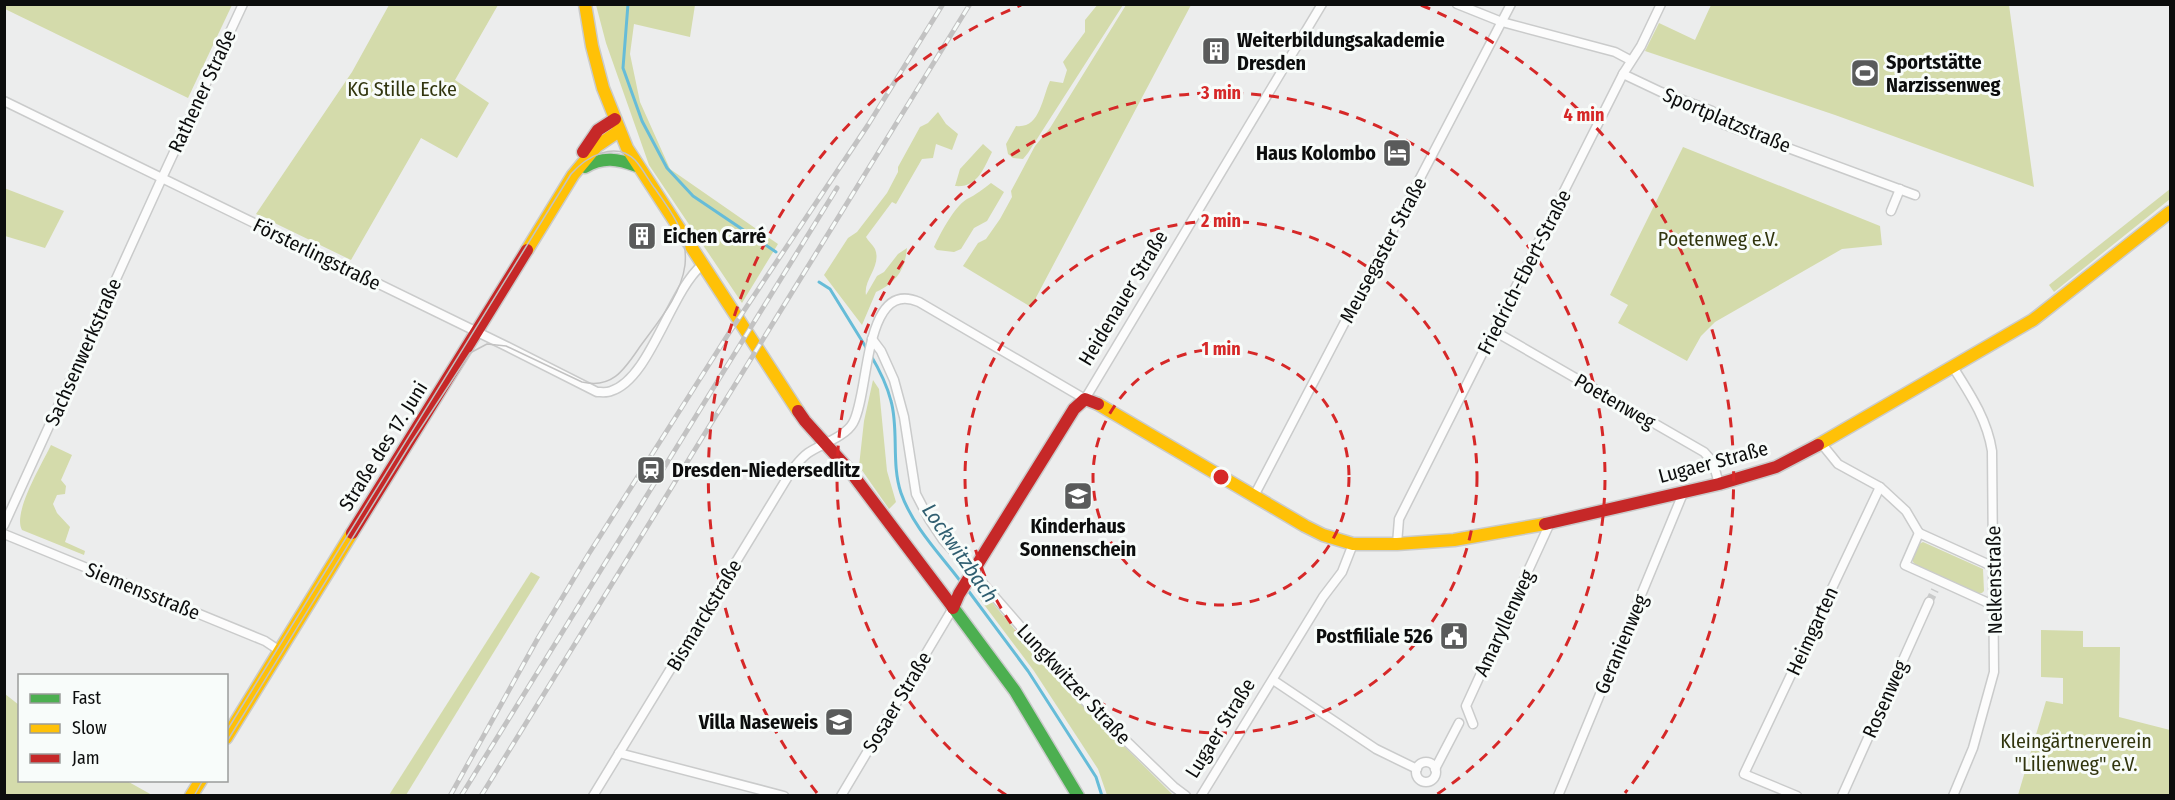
<svg xmlns="http://www.w3.org/2000/svg" width="2175" height="800" viewBox="0 0 2175 800" font-family="'Fira Sans Condensed',sans-serif">
  <style>
    .green { fill: #d4dbab }
    .lines { fill: none; stroke-linecap: round; stroke-linejoin: round }
    .stream { stroke: #66bcd8; stroke-width: 3 }
    .street-tunnel { stroke: #cacbcb; stroke-width: 8; stroke-dasharray: 8 4; stroke-linecap: butt }
    .street-casing { stroke: #cacbcb; stroke-width: 11 }
    .fast-casing { stroke: #cacbcb; stroke-width: 15 }
    .slow-casing { stroke: #cacbcb; stroke-width: 15 }
    .jam-casing { stroke: #cacbcb; stroke-width: 15 }
    .street { stroke: #fcfcfc; stroke-width: 8 }
    .fast { stroke: #4caf50; stroke-width: 12 }
    .slow { stroke: #ffc107; stroke-width: 12 }
    .jam { stroke: #c62828; stroke-width: 12 }
    .tram { stroke: #c2c2c2; stroke-width: 1.5 }
    .rail-casing { stroke: #c2c2c2; stroke-width: 5 }
    .rail { stroke: #f8fcfa; stroke-width: 3; stroke-dasharray: 9; stroke-linecap: butt }
    .ring { fill: none; stroke: #d62828; stroke-width: 3; stroke-dasharray: 10 8 }
    .labels { text-anchor: middle; stroke-width: 6; stroke-linejoin: round; paint-order: stroke }
    .poi-label { font-size: 20px; font-weight: bold; fill: #0c0d0d; stroke: #f8fcfa; text-anchor: start }
    .park-label { font-size: 20px; fill: #31350e; stroke: #f8fcfa }
    .street-label { font-size: 20px; fill: #0c0d0d; stroke: #f8fcfa }
    .water-label { font-size: 21px; font-style: italic; fill: #2f5e70; stroke: #f8fcfa }
    .centre { fill: #d62828; stroke: #f8fcfa; stroke-width: 3 }
    .ring-label { font-size: 18px; text-anchor: middle; font-weight: bold; fill: #d62828; stroke: #f8fcfa; stroke-width: 6; stroke-linejoin: round; paint-order: stroke }
  </style>
  <rect width="100%" height="100%" fill="#eceded"/>
  <g class="green">
    <path d="M1098,4L1123,5L1028,153L1023,159L1013,158L1008,154L1006,144L1016,126C1040,129 1042,98 1050,81L1063,83L1067,70L1063,62L1085,32V20Z"/>
    <path d="M4,5L231,4L232,5L188,98L5,9Z"/>
    <path d="M389,5H498L455,80L489,103L457,158L421,138L351,260L256,214L352,72Z"/>
    <path d="M596,5H695L690,37L634,24L630,54L640,102L670,169L778,244L742,303L649,165L606,43Z"/>
    <path d="M1126,5H1191L1031,307L963,266L978,243L986,239L1000,219L1012,197L1011,191L1035,146L1050,128Z"/>
    <path d="M1711,5H2009L2034,187L1835,115L1645,51L1659,23L1695,40Z"/>
    <path d="M938,112L946,124L958,134L952,150L936,144L933,158L922,159L896,204L892,202L866,237C868,241 873,245 875,249C882,266 863,280 866,295L877,276L884,272L898,254L907,248C905,270 896,283 876,292L862,325L824,275L848,238L857,232L887,193L898,172V167L920,127L928,123Z"/>
    <path d="M983,144L992,152C983,170 977,188 955,186L960,169Z"/>
    <path d="M1683,147L1880,226L1882,245L1842,249L1715,322L1701,336L1687,361L1618,323L1628,305L1610,295Z"/>
    <path d="M991,183L1004,192L987,221L974,228L961,249L954,252L937,250L934,247C940,234 954,207 967,199C977,194 982,190 991,183Z"/>
    <path d="M4,188L64,211L45,248L5,236Z"/>
    <path d="M2170,189V199L2054,292L2049,285Z"/>
    <path d="M873,380L879,389L887,471L896,502L889,509L859,466L864,421Z"/>
    <path d="M51,445L72,455L61,480L66,486L65,494L57,495L53,504L57,513L70,527L65,542L85,551L84,555L22,530C12,513 43,462 51,445Z"/>
    <path d="M1923,542L1983,569L1984,591L1982,593H1977L1916,565L1913,562V558L1919,544Z"/>
    <path d="M531,572L540,577L406,795H389Z"/>
    <path d="M985,594L1053,675L1173,795H1107L1098,769L1034,671L979,598Z"/>
    <path d="M2041,630L2083,631V647H2120L2119,717L2170,730V795H2018L2046,701L2063,704V678L2041,677Z"/>
    <path d="M5,694L19,705L20,780L127,781L152,795H5Z"/>
  </g>
  <g class="lines">
    <g class="stream">
      <path d="M628,4L623,68L642,121L667,168L693,196L776,252"/>
      <path d="M819,282L830,289L867,349"/>
      <path d="M870,354C879,369 887,385 891,401C899,429 891,464 901,493C913,527 940,554 961,582"/>
      <path d="M967,589L1028,671L1096,777L1102,796"/>
    </g>
    <path class="street-tunnel" d="M1929,602L1935,590"/>
    <g class="street-casing">
      <g id="street">
        <path d="M1457,4L1502,22L1615,52L1630,60"/>
        <path d="M1623,74L1661,92L1712,111L1723,124L1915,195"/>
        <path d="M4,101L506,346L597,392C601,392 607,393 611,391C650,379 670,292 702,265"/>
        <path d="M1891,211L1900,189"/>
        <path d="M1494,331L1704,452L1713,462L1719,484"/>
        <path d="M872,339L881,351L894,380L904,417L916,494L929,519L943,540L973,572L1087,703L1174,787L1186,796"/>
        <path d="M1821,443L1838,464L1880,487L1906,511L1919,533"/>
        <path d="M1254,496L1511,4"/>
        <path d="M4,525L162,178L243,4"/>
        <path d="M1919,533L1905,565L1995,606"/>
        <path d="M1919,533L1994,567"/>
        <path d="M4,534L265,641L280,651"/>
        <path d="M1397,544L1399,519L1623,74L1641,46L1661,4"/>
        <path d="M1273,680L1376,749L1417,769"/>
        <path d="M1473,724L1466,706L1550,523"/>
        <path d="M619,753L784,796"/>
        <circle cx="1426" cy="772" r="10"/>
        <path d="M1435,769L1459,723"/>
        <path d="M593,796L792,470C797,464 801,458 808,453C821,444 845,437 853,423C870,393 863,278 919,302L1085,399L1322,4"/>
        <path d="M841,796L953,608"/>
        <path d="M1201,796L1323,597L1342,572L1353,544"/>
        <path d="M1558,796L1684,491"/>
        <path d="M1797,796L1744,774L1880,487"/>
        <path d="M1842,796L1929,602"/>
        <path d="M1953,796L1973,748L1994,672L1992,451C1987,419 1970,394 1953,367"/>
      </g>
    </g>
    <g class="fast-casing">
      <g id="fast">
        <path d="M585,167C603,156 618,159 637,166"/>
        <path d="M952,606L1015,691L1078,796"/>
      </g>
    </g>
    <g class="slow-casing">
      <g id="slow">
        <path d="M585,4L592,46L603,88L627,148L798,411"/>
        <path d="M527,250L573,175L597,146L619,131"/>
        <path d="M1098,404L1305,526L1323,535L1353,544H1397L1454,540L1545,524"/>
        <path d="M1818,445L2033,320L2170,212"/>
        <path d="M226,738L352,533"/>
        <path d="M191,796L201,780"/>
      </g>
    </g>
    <g class="jam-casing">
      <g id="jam">
        <path d="M583,152L598,130L615,119"/>
        <path d="M798,411L805,421L850,471L952,606"/>
        <path d="M1545,524L1719,484L1776,467L1818,445"/>
        <path d="M352,533L527,250"/>
        <path d="M953,608L959,594L1074,409L1085,399L1098,404"/>
      </g>
    </g>
    <use href="#street" class="street"/>
    <use href="#fast" class="fast"/>
    <use href="#slow" class="slow"/>
    <use href="#jam" class="jam"/>
    <g class="tram">
      <path d="M226,732L571,174C586,157 615,140 635,160C643,169 649,181 656,190C673,215 688,232 685,265C681,296 657,323 639,348C624,370 612,389 582,382L506,346L487,344L470,353L411,443L226,743"/>
      <path d="M194,796L203,780"/>
    </g>
    <g class="rail-casing">
      <g id="rail">
        <path d="M450,796L538,638L588,555L729,333L868,125L943,4"/>
        <path d="M461,796L837,188"/>
        <path d="M481,796L970,4"/>
      </g>
    </g>
    <use href="#rail" class="rail"/>
  </g>
  <g class="ring">
    <circle cx="1221" cy="477" r="128"/>
    <circle cx="1221" cy="477" r="256"/>
    <path d="M1006 795A384 384 0 1 1 1436 795"/>
    <path d="M817 793A513 513 0 0 1 1021 5M1421 5A513 513 0 0 1 1625 793"/>
  </g>
  <defs>
    <g id="building-square" transform="scale(1.5)"><rect x="-9" y="-9" width="18" height="18" rx="4" fill="#5a5b5b" stroke="#f8fcfa"/><path d="M-4-6H4V6H1V3H-1V6H-4ZM-2.5-4.3h1.7v1.8h-1.7ZM.8-4.3h1.7v1.8H.8ZM-2.5-1h1.7V.8h-1.7ZM.8-1h1.7V.8H.8Z" fill="#fff"/></g>
    <g id="stadium-square" transform="scale(1.5)"><rect x="-9" y="-9" width="18" height="18" rx="4" fill="#5a5b5b" stroke="#f8fcfa"/><path d="M0-5a6.5 5 0 1 0 0 10a6.5 5 0 1 0 0-10ZM-3.5-1.8h7v3.6h-7Z" fill="#fff"/></g>
    <g id="hotel-square" transform="scale(1.5)"><rect x="-9" y="-9" width="18" height="18" rx="4" fill="#5a5b5b" stroke="#f8fcfa"/><path d="M-6-4.5h1.5V1H6V5H4.5V3h-9V5H-6ZM-4 0a1.8 1.8 0 1 1 3.6 0ZM.5 0V-2.5h3Q6-2.5 6 0Z" fill="#fff"/></g>
    <g id="station-square" transform="scale(1.5)"><rect x="-9" y="-9" width="18" height="18" rx="4" fill="#5a5b5b" stroke="#f8fcfa"/><path d="M-3-6H3Q5-6 5-4V2Q5 4 3 4L4.5 6H3L1.5 4h-3L-3 6H-4.5L-3 4Q-5 4-5 2V-4Q-5-6-3-6ZM-3.5-4v3h7v-3ZM-3.5 1v1.5H-2V1ZM2 1v1.5H3.5V1Z" fill="#fff"/></g>
    <g id="school-square" transform="scale(1.5)"><rect x="-9" y="-9" width="18" height="18" rx="4" fill="#5a5b5b" stroke="#f8fcfa"/><path d="M0-5L7-2L0 1L-7-2ZM-4 1L0 2.5L4 1V4Q0 6-4 4Z" fill="#fff"/></g>
    <g id="civic-square" transform="scale(1.5)"><rect x="-9" y="-9" width="18" height="18" rx="4" fill="#5a5b5b" stroke="#f8fcfa"/><path d="M-.6-6.5H3V-4.5H.6V-3L4-1V1h2V6H-6V1h2V-1L-.6-3ZM-1.2 2.5V6h2.4V2.5Z" fill="#fff"/></g>
  </defs>
  <g fill-rule="evenodd">
    <use href="#building-square" x="1216" y="51"/>
    <use href="#stadium-square" x="1865" y="73"/>
    <use href="#hotel-square" x="1397" y="153"/>
    <use href="#building-square" x="642" y="236"/>
    <use href="#station-square" x="651" y="470"/>
    <use href="#school-square" x="1078" y="496"/>
    <use href="#civic-square" x="1454" y="636"/>
    <use href="#school-square" x="839" y="722"/>
  </g>
  <g class="labels">
    <g class="poi-label">
      <text x="1237" y="47">Weiterbildungsakademie<tspan x="1237" dy="23">Dresden</tspan></text>
      <text x="1886" y="69">Sportstätte<tspan x="1886" dy="23">Narzissenweg</tspan></text>
      <text x="1376" y="160" text-anchor="end">Haus Kolombo</text>
      <text x="663" y="243">Eichen Carré</text>
      <text x="672" y="477">Dresden-Niedersedlitz</text>
      <text x="1078" y="533" text-anchor="middle">Kinderhaus<tspan x="1078" dy="23">Sonnenschein</tspan></text>
      <text x="1433" y="643" text-anchor="end">Postfiliale 526</text>
      <text x="818" y="729" text-anchor="end">Villa Naseweis</text>
    </g>
    <g class="park-label">
      <text x="402" y="96">KG Stille Ecke</text>
      <text x="1718" y="246">Poetenweg e.V.</text>
      <text x="2076" y="748">Kleingärtnerverein<tspan x="2076" dy="23">"Lilienweg" e.V.</tspan></text>
    </g>
    <g class="street-label">
      <text transform="translate(202 91) rotate(-65)" y="7">Rathener Straße</text>
      <text transform="translate(1727 120) rotate(23)" y="7">Sportplatzstraße</text>
      <text transform="translate(1383 250) rotate(-62)" y="7">Meusegaster Straße</text>
      <text transform="translate(317 254) rotate(26)" y="7">Försterlingstraße</text>
      <text transform="translate(1524 272) rotate(-63)" y="7">Friedrich-Ebert-Straße</text>
      <text transform="translate(1123 298) rotate(-59)" y="7">Heidenauer Straße</text>
      <text transform="translate(83 352) rotate(-66)" y="7">Sachsenwerkstraße</text>
      <text transform="translate(1615 401) rotate(30)" y="7">Poetenweg</text>
      <text transform="translate(383 446) rotate(-58)" y="7">Straße des 17. Juni</text>
      <text transform="translate(1713 462) rotate(-15)" y="7">Lugaer Straße</text>
      <text transform="translate(1994 580) rotate(-91)" y="7">Nelkenstraße</text>
      <text transform="translate(143 591) rotate(22)" y="7">Siemensstraße</text>
      <text transform="translate(704 615) rotate(-59)" y="7">Bismarckstraße</text>
      <text transform="translate(1504 623) rotate(-65)" y="7">Amaryllenweg</text>
      <text transform="translate(1812 631) rotate(-65)" y="7">Heimgarten</text>
      <text transform="translate(1621 644) rotate(-67)" y="7">Geranienweg</text>
      <text transform="translate(1074 684) rotate(47)" y="7">Lungkwitzer Straße</text>
      <text transform="translate(1885 699) rotate(-66)" y="7">Rosenweg</text>
      <text transform="translate(897 702) rotate(-59)" y="7">Sosaer Straße</text>
      <text transform="translate(1220 728) rotate(-58)" y="7">Lugaer Straße</text>
    </g>
    <g class="water-label">
      <text transform="translate(960 553) rotate(55)" y="7">Lockwitzbach</text>
    </g>
  </g>
  <circle cx="1221" cy="477" r="9" class="centre"/>
  <g class="ring-label">
    <text x="1221" y="99">3 min</text>
    <text x="1584" y="121">4 min</text>
    <text x="1221" y="227">2 min</text>
    <text x="1221" y="355">1 min</text>
  </g>
  <rect width="2175" height="800" fill="none" stroke="#0c0d0d" stroke-width="12"/>
  <rect x="18" y="674" width="210" height="108" fill="#f8fcfa" stroke="#9a9c9b" stroke-width="1.5"/>
  <rect x="30" y="694" width="30" height="9" fill="#4caf50" stroke="#9a9c9b" stroke-width="1.5"/>
  <text x="72" y="704" font-size="18" fill="#0c0d0d">Fast</text>
  <rect x="30" y="724" width="30" height="9" fill="#ffc107" stroke="#9a9c9b" stroke-width="1.5"/>
  <text x="72" y="734" font-size="18" fill="#0c0d0d">Slow</text>
  <rect x="30" y="754" width="30" height="9" fill="#c62828" stroke="#9a9c9b" stroke-width="1.5"/>
  <text x="72" y="764" font-size="18" fill="#0c0d0d">Jam</text>
</svg>
